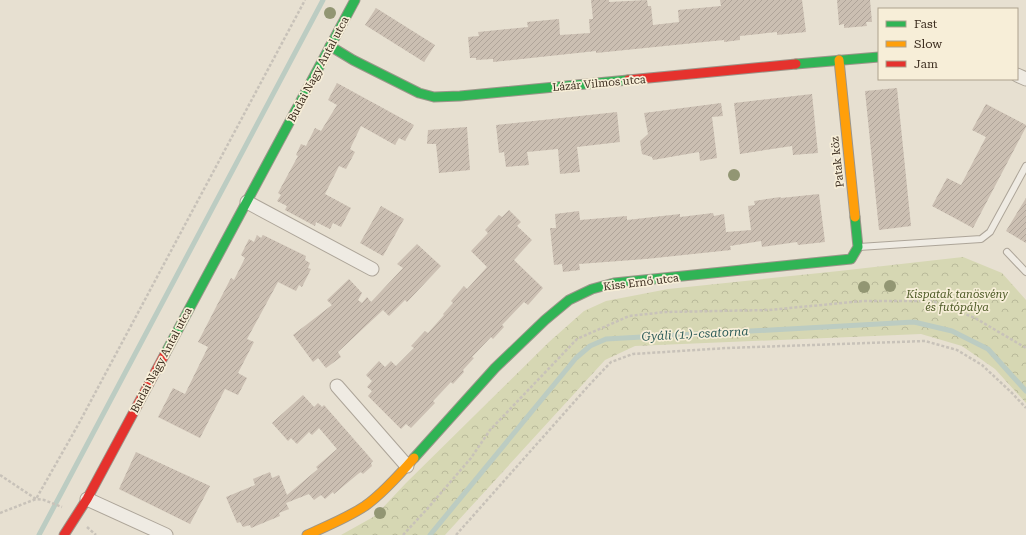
<svg xmlns="http://www.w3.org/2000/svg" width="1026" height="535" viewBox="0 0 1026 535" font-family="'Roboto Serif',serif">
  <style>
    .park { fill: url(#park-crowns) }
    .lines { fill: none; stroke-linecap: round; stroke-linejoin: round }
    .stream { stroke: #bcccc2; stroke-width: 5 }
    .building { fill: url(#building-hatch) }
    .lane-casing { stroke: #ada599; stroke-width: 8 }
    .street-casing { stroke: #ada599; stroke-width: 15 }
    .fast-casing { stroke: #9c958a; stroke-width: 11 }
    .slow-casing { stroke: #9c958a; stroke-width: 11 }
    .jam-casing { stroke: #9c958a; stroke-width: 11 }
    .path { stroke: #c8c2b9; stroke-width: 2.5; stroke-dasharray: 3 2; stroke-linecap: butt }
    .lane { stroke: #efebe3; stroke-width: 6 }
    .street { stroke: #efebe3; stroke-width: 13 }
    .fast { stroke: #30b455; stroke-width: 9 }
    .slow { stroke: #ff9f0a; stroke-width: 9 }
    .jam { stroke: #e5322d; stroke-width: 9 }
    .tree { fill: #929673 }
    .labels { text-anchor: middle; stroke-width: 3.5; stroke-linejoin: round; paint-order: stroke }
    .street-label { font-size: 11px; fill: #3d2e20; stroke: #f7eed8 }
    .park-label { font-size: 11px; font-style: italic; fill: #4d5a26; stroke: #f7eed8 }
    .water-label { font-size: 12px; font-style: italic; fill: #2f5d5a; stroke: #f7eed8 }
  </style>
  <defs>
    <pattern id="park-crowns" width="20" height="18" patternUnits="userSpaceOnUse"><rect width="20" height="18" fill="#d6d7b3"/><path d="M2 6a3 3 0 1 1 6 0M12 15a3 3 0 1 1 6 0" fill="none" stroke="#b9b99a"/></pattern>
    <pattern id="building-hatch" width="6" height="6" patternUnits="userSpaceOnUse"><rect width="6" height="6" fill="#cbbfb2"/><path d="M-1 1l2-2M0 6l6-6M5 7l2-2" fill="none" stroke="#afa499"/></pattern>
  </defs>
  <rect width="100%" height="100%" fill="#e7e0d1"/>
  <path class="park" d="M963,257L1002,273L1026,300V403L995,369L962,346L921,334L635,346L605,360L445,535H341L375,516L406,483L549,342L584,311L606,301L668,289L839,271Z"/>
  <g class="lines">
    <g class="stream">
      <path d="M39,535L323,0"/>
      <path d="M430,535L576,358L590,346L606,339L914,322L952,331L988,349L1026,391"/>
    </g>
  </g>
  <g class="building">
    <path d="M591,0H609V2L647,0L648,6H651L653,25L679,22L678,10L721,6L720,0H802L806,32L777,35V32L740,36V40L724,42V40L596,53V51L493,62V59L476,60V58H470L468,37L479,36L478,32L528,27L527,22L559,19L560,35L590,33L589,19H593Z"/>
    <path d="M837,0H870L872,22H866L867,26L844,28V24L839,25Z"/>
    <path d="M376,8L435,45L424,62L365,25Z"/>
    <path d="M337,83L414,125L405,141L399,138L395,145L361,126L350,149L355,152L346,169L339,166L325,194L351,208L341,227L333,223L330,229L316,222L315,226L285,210L287,206L277,201L281,195L278,193L298,156L296,155L301,144L306,146L315,128L321,131L337,105L328,100Z"/>
    <path d="M897,88L911,226L879,230L865,91Z"/>
    <path d="M812,94L818,153L793,155L792,146L740,154L734,103Z"/>
    <path d="M721,103L723,116L712,117L717,158L700,161L699,152L653,160L652,157L642,154L640,141L648,134L644,113Z"/>
    <path d="M986,104L1026,125V127L973,228L932,206L947,178L961,185L986,137L972,130Z"/>
    <path d="M617,112L620,142L577,147L580,172L560,174L558,149L527,152L529,165L506,167L504,152L499,153L496,125Z"/>
    <path d="M467,127L470,170L439,173L436,144H427L428,130Z"/>
    <path d="M819,194L825,242L798,245L797,242L762,247L761,241L730,246L731,250L646,259L579,264L580,270L563,272L562,264L554,265L550,228H556L555,214L579,211L580,220L627,216V220L680,214V217L713,213L714,216L724,214L726,232L751,230L748,206L755,205L754,201L780,197L781,198Z"/>
    <path d="M1026,198V243L1006,231Z"/>
    <path d="M381,206L404,219L383,256L360,243Z"/>
    <path d="M509,210L521,222L517,226L532,240L514,260L543,288L528,305L524,302L502,325L504,327L493,339L491,337L472,357L474,358L463,370L464,372L453,384L451,382L433,401L435,403L411,428L406,424L401,429L368,396L372,391L367,387L372,381L366,375L379,361L385,367L391,361L396,366L414,348L411,346L425,331L428,333L444,315L443,314L453,303L451,301L464,286L467,289L487,267L471,251L488,233L485,230L499,215L502,217Z"/>
    <path d="M257,235L261,238L263,235L306,256L305,260L310,263L308,268L311,269L302,287L299,285L296,291L278,282L247,339L254,342L238,373L247,378L238,395L225,389L200,438L158,417L173,388L185,394L208,347L198,342L231,278L234,280L245,258L241,255L249,239L254,242Z"/>
    <path d="M417,244L441,266L407,302L405,300L389,316L383,310L338,352L341,357L326,368L318,358L313,362L293,335L332,305L327,300L349,279L362,293L358,300L362,303L367,297L371,302L403,268L397,264Z"/>
    <path d="M303,395L314,407L318,403L322,407L324,405L373,461L371,463L372,466L363,474L361,472L358,474L334,494L333,492L325,499L321,495L314,500L309,494L286,503L289,509L279,513L280,516L251,528L250,525L243,527L240,522L237,523L226,497L255,485L253,479L270,472L272,478L279,475L287,495L318,469L316,467L337,449L319,428L312,435L309,432L297,444L291,438L288,441L272,423Z"/>
    <path d="M136,452L210,486L190,524L119,489Z"/>
  </g>
  <g class="lines">
    <g class="lane-casing">
      <g id="lane">
        <path d="M859,247L981,239L990,232L1026,166"/>
        <path d="M1007,252L1026,272"/>
      </g>
    </g>
    <g class="street-casing">
      <g id="street">
        <path d="M1017,75L1026,79"/>
        <path d="M247,202L372,269"/>
        <path d="M337,386L407,466"/>
        <path d="M87,499L166,535"/>
      </g>
    </g>
    <g class="fast-casing">
      <g id="fast">
        <path d="M330,46L353,60L419,93L434,97L460,96L628,80"/>
        <path d="M796,64L879,57"/>
        <path d="M165,354L355,0"/>
        <path d="M414,458L495,368L545,320L569,300L592,289L614,283L851,259L858,247L855,217"/>
      </g>
    </g>
    <g class="slow-casing">
      <g id="slow">
        <path d="M839,60L855,217"/>
        <path d="M307,535C327,526 347,518 365,506C382,494 400,474 414,458"/>
      </g>
    </g>
    <g class="jam-casing">
      <g id="jam">
        <path d="M628,80L796,64"/>
        <path d="M64,535L87,499L165,354"/>
      </g>
    </g>
    <g class="path">
      <path d="M0,475L36,499L44,500L62,507"/>
      <path d="M0,513L36,499L78,425L305,0"/>
      <path d="M87,527L96,535"/>
      <path d="M403,535L428,508L471,458L490,430L577,339L629,316L665,312L769,310L863,301H932L975,318L1026,348"/>
      <path d="M456,535L591,383L611,362L633,354L727,348L925,341L957,350L982,365L1012,393L1026,408"/>
    </g>
    <use href="#lane" class="lane"/>
    <use href="#street" class="street"/>
    <use href="#fast" class="fast"/>
    <use href="#slow" class="slow"/>
    <use href="#jam" class="jam"/>
  </g>
  <g class="tree">
    <circle cx="330" cy="13" r="6"/>
    <circle cx="734" cy="175" r="6"/>
    <circle cx="890" cy="286" r="6"/>
    <circle cx="864" cy="287" r="6"/>
    <circle cx="380" cy="513" r="6"/>
  </g>
  <g class="labels">
    <g class="street-label">
      <text transform="translate(318 69) rotate(-62)" y="4">Budai Nagy Antal utca</text>
      <text transform="translate(599 83) rotate(-5)" y="4">Lázár Vilmos utca</text>
      <text transform="translate(837 162) rotate(-96)" y="4">Patak köz</text>
      <text transform="translate(641 282) rotate(-7)" y="4">Kiss Ernő utca</text>
      <text transform="translate(161 360) rotate(-62)" y="4">Budai Nagy Antal utca</text>
    </g>
    <g class="park-label">
      <text x="957" y="298">Kispatak tanösvény<tspan x="957" dy="13">és futópálya</tspan></text>
    </g>
    <g class="water-label">
      <text transform="translate(695 334) rotate(-3)" y="4">Gyáli (1.)-csatorna</text>
    </g>
  </g>
  <rect x="878" y="8" width="140" height="72" fill="#f7eed8" stroke="#ada18e"/>
  <rect x="886" y="21" width="20" height="6" fill="#30b455" stroke="#ada18e"/>
  <text x="914" y="28" font-size="12" fill="#3d2e20">Fast</text>
  <rect x="886" y="41" width="20" height="6" fill="#ff9f0a" stroke="#ada18e"/>
  <text x="914" y="48" font-size="12" fill="#3d2e20">Slow</text>
  <rect x="886" y="61" width="20" height="6" fill="#e5322d" stroke="#ada18e"/>
  <text x="914" y="68" font-size="12" fill="#3d2e20">Jam</text>
</svg>
